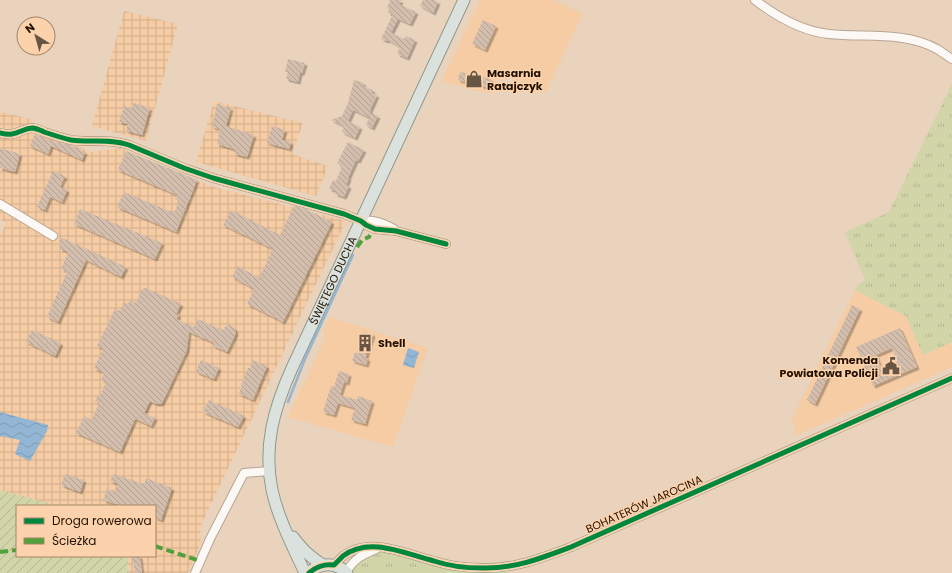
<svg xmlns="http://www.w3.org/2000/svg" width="952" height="573" viewBox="0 0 952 573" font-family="Poppins,sans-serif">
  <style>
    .built { fill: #f5cca3 }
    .industrial { fill: url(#industrial-grid) }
    .grass { fill: url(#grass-tufts) }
    .garden { fill: url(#garden-furrows) }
    .water { fill: url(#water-waves) }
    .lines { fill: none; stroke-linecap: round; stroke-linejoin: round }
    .stream { stroke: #93b6d4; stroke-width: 2.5 }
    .building { fill: url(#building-back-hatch); fill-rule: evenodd; filter: url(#shadow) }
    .minor-casing { stroke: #b8a592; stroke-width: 10 }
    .major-casing { stroke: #8f988c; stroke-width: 13 }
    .minor { stroke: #fcf8f5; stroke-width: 8 }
    .major { stroke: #dbe2de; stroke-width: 11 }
    .quiet { stroke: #50a03c; stroke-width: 4; stroke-dasharray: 8 4; stroke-linecap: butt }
    .cycleway-casing { stroke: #fbd2ab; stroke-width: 8 }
    .cycleway { stroke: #00873e; stroke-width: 5 }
    .labels { text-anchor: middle; stroke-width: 3; stroke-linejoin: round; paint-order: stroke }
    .poi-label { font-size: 11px; font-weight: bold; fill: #231101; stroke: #fbd2ab; text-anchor: start }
    .street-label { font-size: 11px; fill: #231101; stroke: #fbd2ab }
  </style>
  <defs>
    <pattern id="industrial-grid" width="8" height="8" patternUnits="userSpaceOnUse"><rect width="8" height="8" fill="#f5cca3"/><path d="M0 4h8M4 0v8" fill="none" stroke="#d2ae8b"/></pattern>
    <pattern id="grass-tufts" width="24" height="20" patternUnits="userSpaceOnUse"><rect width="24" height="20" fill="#d1d5a8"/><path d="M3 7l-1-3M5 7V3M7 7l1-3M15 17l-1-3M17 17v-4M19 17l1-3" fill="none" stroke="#b3b68f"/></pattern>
    <pattern id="garden-furrows" width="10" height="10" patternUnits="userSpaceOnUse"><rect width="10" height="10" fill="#d1d5a8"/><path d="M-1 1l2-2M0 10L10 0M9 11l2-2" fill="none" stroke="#b3b68f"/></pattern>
    <pattern id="water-waves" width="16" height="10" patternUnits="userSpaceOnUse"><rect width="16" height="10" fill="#93b6d4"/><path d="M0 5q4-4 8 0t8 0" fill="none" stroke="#7e9bb4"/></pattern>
    <pattern id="building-back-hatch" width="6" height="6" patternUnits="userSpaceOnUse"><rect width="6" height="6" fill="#d3bdad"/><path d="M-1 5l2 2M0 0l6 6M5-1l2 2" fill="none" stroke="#b5a193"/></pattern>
    <filter id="shadow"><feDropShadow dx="2.5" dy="2.5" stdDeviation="0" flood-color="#0004"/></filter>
  </defs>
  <rect width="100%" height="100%" fill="#e9d3bd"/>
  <g class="built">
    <path d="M480,0H554L583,14L545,93L502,74L492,94L441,82Z"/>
    <path d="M855,290L906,316L923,355L952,342V367L797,435L791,421Z"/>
    <path d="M330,317L428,348L393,447L288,417L325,339L323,330Z"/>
  </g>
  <g class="industrial">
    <path d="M124,11L178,24L146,141L92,126Z"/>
    <path d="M214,101L303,123L292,154L328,166L316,196L196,162Z"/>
    <path d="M0,112L31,119L35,130L92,152L120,148L214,187L346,221L200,527L201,543L188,573H129L127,556H155V506H59L0,490V236L6,223L0,219Z"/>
  </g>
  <g class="grass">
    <path d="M952,84V342L923,355L906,316L855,290L858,284L865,280L845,232L889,212Z"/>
    <path d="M384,551C405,554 424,565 445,568C464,572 484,571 504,571L509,573H352L353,568L355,564L376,552Z"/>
  </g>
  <path class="garden" d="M0,490L59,506H17V556H127L129,573H0Z"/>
  <g class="water">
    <path d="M408,348L419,352L414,368L403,365Z"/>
    <path d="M0,412L48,425L47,431L30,461L15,454L20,440L0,436Z"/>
  </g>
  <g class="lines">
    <path class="stream" d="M288,402L305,359L353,255"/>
  </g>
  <g class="building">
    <path d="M390,0H401L399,4L416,12L410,24L398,19L391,33L404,39L406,36L415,40L407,58L397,54L400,47L388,40L387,41L381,39L393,14L388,13L389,9L387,8Z"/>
    <path d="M423,0H434L438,2L433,13L420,6Z"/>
    <path d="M483,20L496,26L485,50L472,44Z"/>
    <path d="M288,59L305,63L302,73H300L298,82L286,79L288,72H285Z"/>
    <path d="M460,72L491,79L489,88L458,80Z"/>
    <path d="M354,80L364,83L363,86L373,90L371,93L377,95L370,110L371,111L368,117L353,110L348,121L360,127L355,138L342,132L344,126L331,120L342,116L348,103Z"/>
    <path d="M134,103L150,108L142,135L126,131L128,124L119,122L124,106L132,108Z"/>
    <path d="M217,104L231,108L226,126L254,135L247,157L235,154L236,150L217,144L219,134H218L219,129L212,127Z"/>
    <path d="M371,113L378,116L372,128L366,125Z"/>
    <path d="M272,126L285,130L282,140L291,142L289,149L267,143Z"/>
    <path d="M35,134L52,141L70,145L85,152L82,160L51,146L48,154L30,146Z"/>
    <path d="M348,142L364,150L358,161L356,160L348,178H349L346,185L349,186L344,197L335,194L336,191L329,189L333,180L336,181L342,166L337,163Z"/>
    <path d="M0,148L20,154L15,172L0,168Z"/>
    <path d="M126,151L197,180L176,232L117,207L124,192L174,213L179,201L175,199L177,195L118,170Z"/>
    <path d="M53,171L65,176L60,187L67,190L62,202L50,197L45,210L37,207Z"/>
    <path d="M294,206L303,208L332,222L283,322L247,304L254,289L232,277L238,266L259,278L273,249L223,225L231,210L280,235Z"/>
    <path d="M80,209L162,243L155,259L74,224Z"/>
    <path d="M60,237L126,267L121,277L86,260L58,322L47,317L67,272L61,269L68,252L60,249Z"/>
    <path d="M146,288L181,304L176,314L179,315L176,319L194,327L197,319L223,330L226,326L230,325L233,327L235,329L236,333L227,352L213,346L214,343L189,332L187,350L163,401L161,404H156L150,401L144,413L155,418L151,426L135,419L120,452L76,433L84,416L92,420L99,403L95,401L98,395L100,396L106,383L101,380L104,373L94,368L103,349L97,346L115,309L120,311L124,302L128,304L130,300L136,303L142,289Z"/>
    <path d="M852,305L860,309L815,404L807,400Z"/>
    <path d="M900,328L917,367L873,386L856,347ZM892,348L897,361L881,367L876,355Z"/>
    <path d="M32,330L61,343L55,356L26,342Z"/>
    <path d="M364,332L373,334L366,356V358L368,359L366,365L352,361L355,352L357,353Z"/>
    <path d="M201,360L219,368L214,379L196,372Z"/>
    <path d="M253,360L267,366L253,400L239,394L242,386L241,385L248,368H250Z"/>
    <path d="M339,371L349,374L347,383L344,382L340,395L357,400L358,396L372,401L365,424L351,420L355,408L338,403L334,415L323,412L331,386L334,387Z"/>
    <path d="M209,400L244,416L238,427L203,412Z"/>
    <path d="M65,474L84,480L80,492L61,485Z"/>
    <path d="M113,474L144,484L146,478L172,488L161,520L155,518V506H122L103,500L107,489L115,491L118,484L110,481Z"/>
    <path d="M132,556H140L142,573H135Z"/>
  </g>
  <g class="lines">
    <g class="minor-casing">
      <g id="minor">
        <path d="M755,0C777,17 801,31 829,34C865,38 904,31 937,49C942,52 947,56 952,59"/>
        <path d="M0,133C4,134 8,135 12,134C19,133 25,128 33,128C37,129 41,130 44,132C53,135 62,138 71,140C90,143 109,138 129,145L184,168L213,178L344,214L361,221L366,225L375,229L396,231L446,244"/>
        <path d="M0,204L53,236"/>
        <path d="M361,221C374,219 383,223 394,229"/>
        <path d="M334,565C337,562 340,559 343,556C370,536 405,554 434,561C449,566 466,568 482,568C514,569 542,558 571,547L952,378"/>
        <path d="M346,572C355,558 362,555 376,549"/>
        <path d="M195,573L210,539L244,473L269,471"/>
      </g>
    </g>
    <g class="major-casing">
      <g id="major">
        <path d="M293,537C303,550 309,556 323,565"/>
        <path id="s1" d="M305,573C293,547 278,518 272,490C263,446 274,408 292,368L464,0"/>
        <path d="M309,573C320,562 336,562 347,573"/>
      </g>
    </g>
    <use href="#minor" class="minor"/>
    <use href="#major" class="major"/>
    <g class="quiet">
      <path d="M357,247L362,240L369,237L370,235"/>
      <path d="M155,546L200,561"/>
      <path d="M0,552L17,550"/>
    </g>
    <g class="cycleway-casing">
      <g id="cycleway">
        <path d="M0,133C4,134 8,135 12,134C19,133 25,128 33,128C37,129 41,130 44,132C53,135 62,138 71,140C90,143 109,138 129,145L184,168L213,178L344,214L361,221L366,225L375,229L396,231L446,244"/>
        <path d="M309,573C317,566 324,564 334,565C337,562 340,559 343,556C370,536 405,554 434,561C449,566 466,568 482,568C514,569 542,558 571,547L952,378"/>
      </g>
    </g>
    <use href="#cycleway" class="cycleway"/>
  </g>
  <defs>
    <g id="shop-bare" transform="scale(1.38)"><path d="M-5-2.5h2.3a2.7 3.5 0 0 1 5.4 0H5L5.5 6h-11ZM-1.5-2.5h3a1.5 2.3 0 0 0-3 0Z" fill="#685543" stroke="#fbd2ab" stroke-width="2.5" paint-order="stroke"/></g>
    <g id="building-bare" transform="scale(1.38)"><path d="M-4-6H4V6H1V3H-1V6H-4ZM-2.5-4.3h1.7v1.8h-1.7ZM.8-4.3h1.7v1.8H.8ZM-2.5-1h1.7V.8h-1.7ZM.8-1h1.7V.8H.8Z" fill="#685543" stroke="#fbd2ab" stroke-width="2.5" paint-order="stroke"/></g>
    <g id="civic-bare" transform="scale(1.38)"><path d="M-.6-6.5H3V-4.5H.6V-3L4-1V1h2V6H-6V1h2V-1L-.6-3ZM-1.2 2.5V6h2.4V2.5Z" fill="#685543" stroke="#fbd2ab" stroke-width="2.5" paint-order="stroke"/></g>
  </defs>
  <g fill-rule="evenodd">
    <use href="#shop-bare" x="474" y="79"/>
    <use href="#building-bare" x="365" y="343"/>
    <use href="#civic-bare" x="891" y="366"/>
  </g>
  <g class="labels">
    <g class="poi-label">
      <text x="487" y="77">Masarnia<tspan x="487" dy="13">Ratajczyk</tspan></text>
      <text x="378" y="347">Shell</text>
      <text x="878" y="364" text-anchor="end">Komenda<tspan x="878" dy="13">Powiatowa Policji</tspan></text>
    </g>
    <g class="street-label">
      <text dy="4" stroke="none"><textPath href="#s1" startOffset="312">ŚWIĘTEGO DUCHA</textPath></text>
      <text transform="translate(644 504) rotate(-24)" y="4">BOHATERÓW JAROCINA</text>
    </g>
  </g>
  <rect x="16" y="505" width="140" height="52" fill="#fbd2ab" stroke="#a58567"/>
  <rect x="24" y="518" width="20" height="6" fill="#00873e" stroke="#a58567"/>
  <text x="52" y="525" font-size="12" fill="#231101">Droga rowerowa</text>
  <rect x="24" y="538" width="20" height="6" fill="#50a03c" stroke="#a58567"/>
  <text x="52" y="545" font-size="12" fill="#231101">Ścieżka</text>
  <g transform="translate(36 36) rotate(323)"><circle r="19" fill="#fbd2ab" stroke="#a58567"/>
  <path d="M0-3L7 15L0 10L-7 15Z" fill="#685543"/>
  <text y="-6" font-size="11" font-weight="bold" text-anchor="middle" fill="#231101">N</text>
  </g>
</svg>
